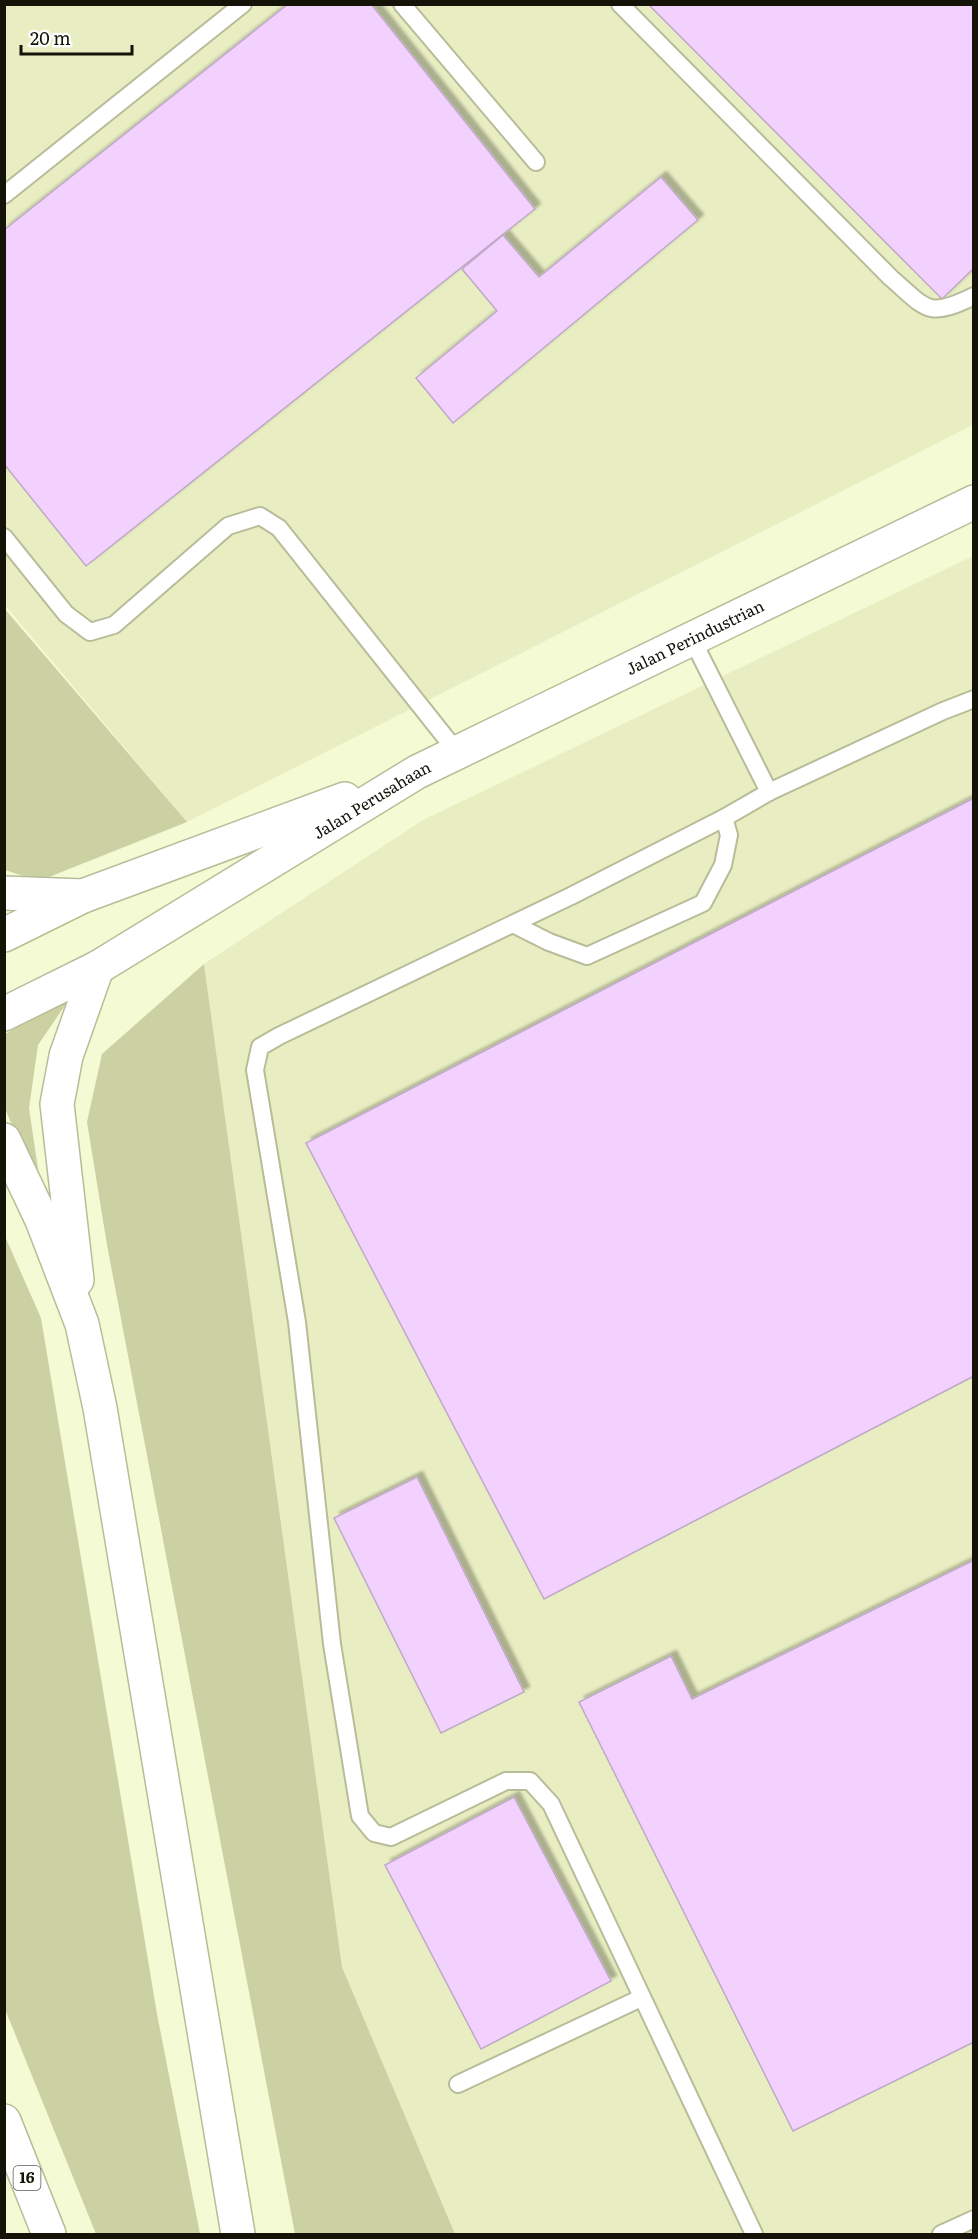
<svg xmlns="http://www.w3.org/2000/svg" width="978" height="2239" viewBox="0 0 978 2239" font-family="Literata,serif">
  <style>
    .built { fill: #e8eec1 }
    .green { fill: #cbd1a3 }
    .building { fill: #f3d1ff; stroke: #bfa9c7; stroke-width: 1.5; filter: url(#shadow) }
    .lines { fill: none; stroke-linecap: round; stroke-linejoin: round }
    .lane-casing { stroke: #b8bc99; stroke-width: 20 }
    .secondary-casing { stroke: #b8bc99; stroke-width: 36 }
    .highway-casing { stroke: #b8bc99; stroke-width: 36 }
    .lane { stroke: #fff; stroke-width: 16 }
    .secondary { stroke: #fff; stroke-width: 33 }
    .highway { stroke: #fff; stroke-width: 33 }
    .labels { text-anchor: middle; stroke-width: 6; stroke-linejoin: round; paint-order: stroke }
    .shield { fill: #fff; stroke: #5a5a51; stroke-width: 1.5 }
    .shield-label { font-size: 15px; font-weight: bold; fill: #131407 }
    .street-label { font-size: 16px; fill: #131407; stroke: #fff }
  </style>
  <defs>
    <filter id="shadow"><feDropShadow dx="5.5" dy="-5.5" stdDeviation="1.5" flood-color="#0004"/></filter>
  </defs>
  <rect width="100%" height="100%" fill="#f4fad4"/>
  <g class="built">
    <path d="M4,5H973V425L187,822L5,605Z"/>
    <path d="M973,556V2234H455L342,1967L204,964L423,820Z"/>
  </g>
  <g class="green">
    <path d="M4,608L187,822L39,881L5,870Z"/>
    <path d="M204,964L342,1967L455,2234H295L107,1245L87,1122L102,1054Z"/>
    <path d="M68,1001L38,1045L29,1108L43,1203L5,1108V1034Z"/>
    <path d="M4,1234L41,1318L157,2014L200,2234H96L5,2009Z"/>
  </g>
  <g class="building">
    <path d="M288,4H371L535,209L86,566L4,464V230Z"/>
    <path d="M648,4H974V268L942,299Z"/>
    <path d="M661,177L698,220L453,423L416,378L497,311L462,269L503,235L539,277Z"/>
    <path d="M974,798V1376L544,1599L306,1143Z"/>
    <path d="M417,1477L524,1692L441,1733L334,1518Z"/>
    <path d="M974,1560V2042L793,2131L579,1702L671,1656L692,1699Z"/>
    <path d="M514,1797L611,1981L481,2049L385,1865Z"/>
  </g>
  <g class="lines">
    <g class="lane-casing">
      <g id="lane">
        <path d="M402,4L536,162"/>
        <path d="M620,4L891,278C927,309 927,319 974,296"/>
        <path d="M4,195L243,4"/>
        <path d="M4,537L66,614L90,632L114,625L228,526L260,516L279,528L457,752"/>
        <path d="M691,637L769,792"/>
        <path d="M513,924L549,942L587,956L703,903L723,865L729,835L724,818"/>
        <path d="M458,2084L641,1998"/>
        <path d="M754,2234L551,1804L530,1781H506L391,1837L374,1833L360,1816L332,1644L297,1322L255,1070L260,1047L279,1036L571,896L724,818L769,792L943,711L974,699"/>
        <path d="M941,2234L974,2219"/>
      </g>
    </g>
    <g class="secondary-casing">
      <g id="secondary">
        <path d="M4,935L83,896L345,799"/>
        <path id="s1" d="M4,1014L97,968L417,772L974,502"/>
      </g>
    </g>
    <g class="highway-casing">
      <g id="highway">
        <path d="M4,893L83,896"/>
        <path d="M4,1140L42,1220L82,1324L100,1408L238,2234"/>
        <path d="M77,1280L57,1104L66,1056L97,968"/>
        <path d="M4,2121L49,2234"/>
      </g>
    </g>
    <use href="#lane" class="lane"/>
    <use href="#secondary" class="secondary"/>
    <use href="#highway" class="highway"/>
  </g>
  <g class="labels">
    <rect class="shield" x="13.5" y="2166" width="27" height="24" rx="4.5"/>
    <g class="shield-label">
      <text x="27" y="2183">16</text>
    </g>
    <g class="street-label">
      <text dy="6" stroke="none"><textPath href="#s1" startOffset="788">Jalan Perindustrian</textPath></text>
      <text dy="6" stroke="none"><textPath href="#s1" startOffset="426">Jalan Perusahaan</textPath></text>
    </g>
  </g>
  <rect width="978" height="2239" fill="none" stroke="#131407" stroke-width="12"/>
  <path d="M21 45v9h111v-9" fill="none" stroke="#131407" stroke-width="3"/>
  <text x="30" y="45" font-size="18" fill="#131407" stroke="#ffffff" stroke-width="4.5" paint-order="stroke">20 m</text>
</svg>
